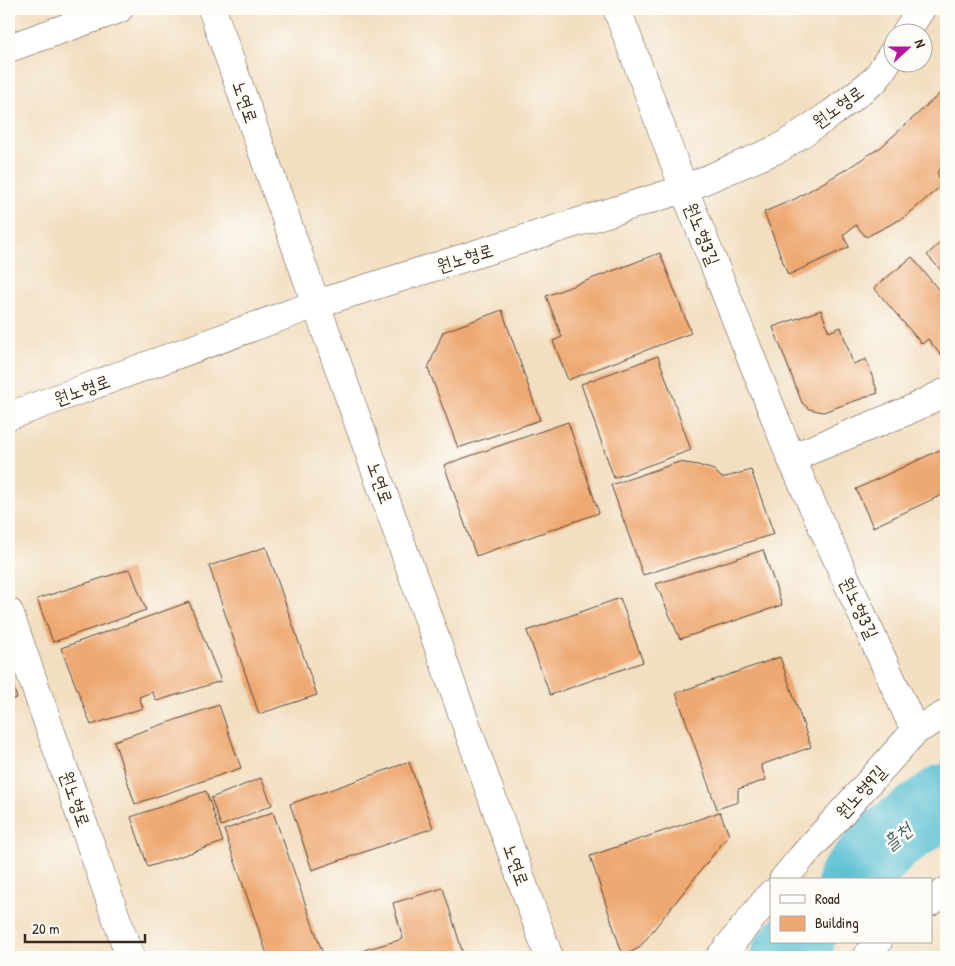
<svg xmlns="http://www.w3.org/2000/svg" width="955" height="966" viewBox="0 0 955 966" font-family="'Patrick Hand','Poor Story',sans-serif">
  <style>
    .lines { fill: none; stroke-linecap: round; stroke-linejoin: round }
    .river { stroke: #55bed1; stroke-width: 71 }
    .building { fill: #eea871 }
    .minor-casing { stroke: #564536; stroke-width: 29 }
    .tertiary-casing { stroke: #564536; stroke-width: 29 }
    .secondary-casing { stroke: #564536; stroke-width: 29 }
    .minor { stroke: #fff; stroke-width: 28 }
    .tertiary { stroke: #fff; stroke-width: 28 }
    .secondary { stroke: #fff; stroke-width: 28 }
    .labels { text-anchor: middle; stroke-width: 5; stroke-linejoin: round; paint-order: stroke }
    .street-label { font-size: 18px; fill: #3b2a1e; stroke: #fdfcf7 }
    .water-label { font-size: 19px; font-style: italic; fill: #445e5d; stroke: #fdfcf7 }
  </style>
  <rect width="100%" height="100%" fill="#fdfcf7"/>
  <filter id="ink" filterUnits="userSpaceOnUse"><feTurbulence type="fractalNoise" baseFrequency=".02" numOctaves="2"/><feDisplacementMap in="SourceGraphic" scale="10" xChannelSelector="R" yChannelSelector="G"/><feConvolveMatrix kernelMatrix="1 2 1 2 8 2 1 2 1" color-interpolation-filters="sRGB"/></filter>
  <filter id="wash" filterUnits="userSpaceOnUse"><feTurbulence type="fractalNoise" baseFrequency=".0096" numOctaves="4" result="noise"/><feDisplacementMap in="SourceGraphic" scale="20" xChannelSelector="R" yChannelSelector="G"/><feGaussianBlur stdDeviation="1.12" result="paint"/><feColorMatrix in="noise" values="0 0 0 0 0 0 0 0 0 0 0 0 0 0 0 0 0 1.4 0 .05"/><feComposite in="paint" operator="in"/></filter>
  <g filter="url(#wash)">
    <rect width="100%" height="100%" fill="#f2dec0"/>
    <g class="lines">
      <g class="river">
        <path d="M853,880L888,840L946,799"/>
        <path d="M786,957L799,942"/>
      </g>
    </g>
    <g id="blocks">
      <g class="building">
        <path d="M946,88V167L944,165L937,172L942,185L905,217L866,237L856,225L843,235L849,247L788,275L764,212L795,199L845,170L881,147Z"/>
        <path d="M946,237V276L927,255Z"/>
        <path d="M660,253L691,333L568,380L553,341L562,337L546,296Z"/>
        <path d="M912,257L946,299V356L943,358L928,339L922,344L874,288Z"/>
        <path d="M502,310L540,420L458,448L428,368L443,332Z"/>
        <path d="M821,310L829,332L841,327L853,364L866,359L878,393L823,412L809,409L802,403L773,327Z"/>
        <path d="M658,356L691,450L614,478L581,384Z"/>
        <path d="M568,422L599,513L476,556L444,465Z"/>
        <path d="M946,447V493L873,527L856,489Z"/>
        <path d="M679,462L698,465L714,470L722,478L751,470L774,534L643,575L611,485Z"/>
        <path d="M266,547L317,695L259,714L209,566Z"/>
        <path d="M763,550L782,605L680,639L656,584Z"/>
        <path d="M130,569L146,610L53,642L37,599Z"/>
        <path d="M620,598L643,662L550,695L527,631Z"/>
        <path d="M189,602L221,681L157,701L152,692L139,697L143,708L91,725L61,648Z"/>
        <path d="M780,657L811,747L761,765L766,780L738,789V802L717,809L676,693Z"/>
        <path d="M9,673L17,698L9,700Z"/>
        <path d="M219,705L241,768L135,804L114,741Z"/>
        <path d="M409,762L433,828L312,870L290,804Z"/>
        <path d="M261,778L272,805L221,826L211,798Z"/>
        <path d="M206,791L223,842L148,867L131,817Z"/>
        <path d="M273,812L324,957H268L224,830Z"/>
        <path d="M720,812L729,835L639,948L623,956L590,856Z"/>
        <path d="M443,888L464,957H366L364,950L403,939L393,903Z"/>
      </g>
    </g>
  </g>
  <g filter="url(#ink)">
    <use href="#blocks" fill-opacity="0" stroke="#564536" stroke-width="1"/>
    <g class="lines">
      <g class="minor-casing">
        <g id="minor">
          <path d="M617,9L684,189L791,458L915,731"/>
          <path d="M9,48L119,9"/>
          <path d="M9,416L316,304"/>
          <path d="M791,458L907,411L946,392"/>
          <path d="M9,612L130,957"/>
          <path d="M931,902L946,891"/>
          <path d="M866,957L878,942"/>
        </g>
      </g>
      <g class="tertiary-casing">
        <g id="tertiary">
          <path d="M906,32L921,9"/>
          <path d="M316,304L684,189L780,148L831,114L876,79L892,54"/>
          <path d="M783,880L802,857L915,731L946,714"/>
          <path d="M720,957L771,894"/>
        </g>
      </g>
      <g class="secondary-casing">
        <path id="secondary" d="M212,9L316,304L549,957"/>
      </g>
      <use href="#minor" class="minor"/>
      <use href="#tertiary" class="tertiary"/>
      <use href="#secondary" class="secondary"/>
    </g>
  </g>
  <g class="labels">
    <g class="street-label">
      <text transform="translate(245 102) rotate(71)" y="6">노연로</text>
      <text transform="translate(838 107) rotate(-36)" y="6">원노형로</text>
      <text transform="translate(702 234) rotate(68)" y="6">원노형3길</text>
      <text transform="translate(465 258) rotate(-17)" y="6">원노형로</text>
      <text transform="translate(82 390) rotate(-20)" y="6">원노형로</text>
      <text transform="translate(380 483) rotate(70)" y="6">노연로</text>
      <text transform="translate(859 608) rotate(65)" y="6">원노형3길</text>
      <text transform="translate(861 792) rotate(-48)" y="6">원노형9길</text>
      <text transform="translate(75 799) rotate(71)" y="6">원노형로</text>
      <text transform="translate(516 865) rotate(70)" y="6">노연로</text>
    </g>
    <g class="water-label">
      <text transform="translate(897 836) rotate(-39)" y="7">흘천</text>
    </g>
  </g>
  <rect width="955" height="966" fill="none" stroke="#fdfcf7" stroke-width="30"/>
  <rect x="770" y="878" width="162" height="65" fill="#fdfcf7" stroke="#afa8a0"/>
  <rect x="780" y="895" width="25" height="8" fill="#ffffff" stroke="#afa8a0"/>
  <text x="815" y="904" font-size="15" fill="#3b2a1e">Road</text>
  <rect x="780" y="916" width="25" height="15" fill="#eea871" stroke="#afa8a0"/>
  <text x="815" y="928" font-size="15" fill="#3b2a1e">Building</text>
  <g transform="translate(908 48) rotate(69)"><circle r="24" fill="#fdfcf7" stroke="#afa8a0"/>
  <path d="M0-4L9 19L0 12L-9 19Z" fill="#b5179e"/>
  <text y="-8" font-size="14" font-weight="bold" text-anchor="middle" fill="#3b2a1e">N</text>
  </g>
  <path d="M25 934v8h120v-8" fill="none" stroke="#3b2a1e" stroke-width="2.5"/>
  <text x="32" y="934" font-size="15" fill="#3b2a1e" stroke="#fdfcf7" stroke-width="4" paint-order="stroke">20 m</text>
</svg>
